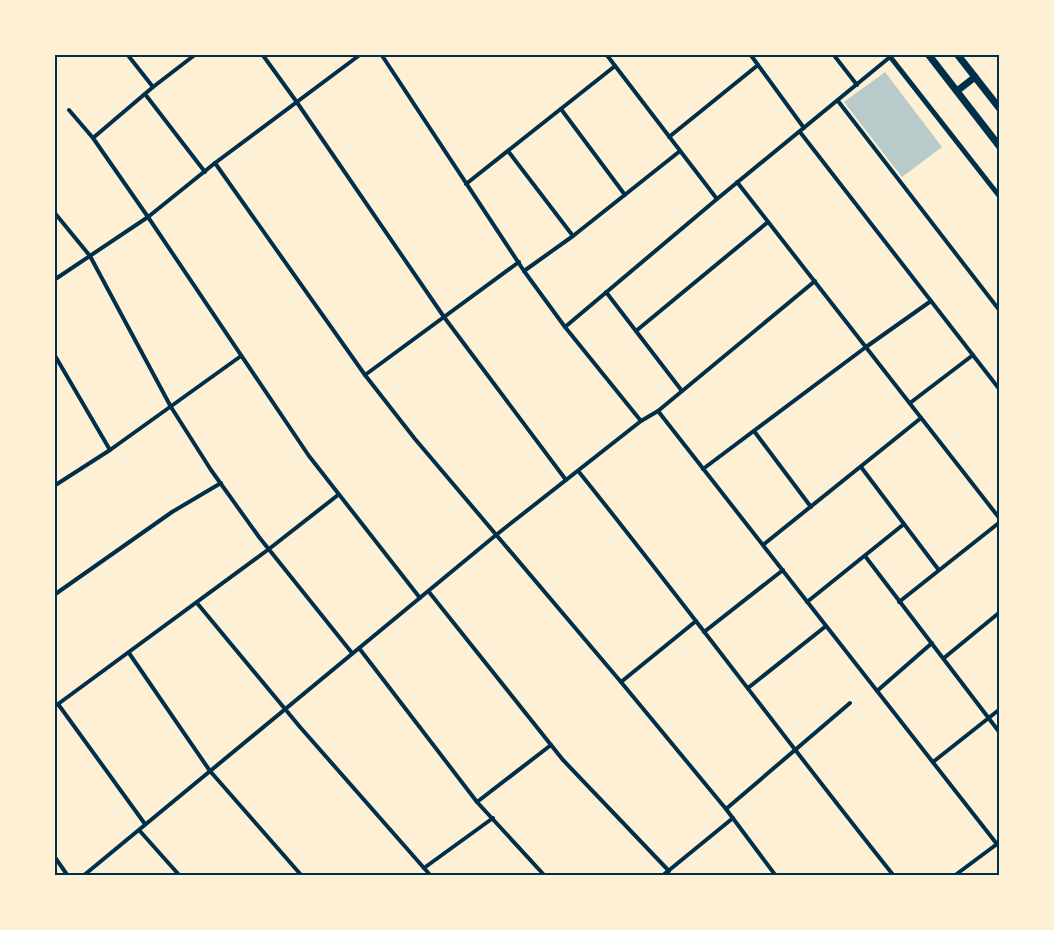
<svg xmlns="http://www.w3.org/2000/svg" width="1054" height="930" viewBox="0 0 1054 930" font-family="'Work Sans',sans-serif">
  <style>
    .green { fill: #b9caca }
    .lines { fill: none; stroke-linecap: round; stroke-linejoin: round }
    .minor { stroke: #003049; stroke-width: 4 }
    .secondary { stroke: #003049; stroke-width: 5 }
    .trunk { stroke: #003049; stroke-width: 7 }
    .neatline { fill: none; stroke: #003049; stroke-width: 2 }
  </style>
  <rect width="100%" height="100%" fill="#fdf0d5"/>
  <path class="green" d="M885,72L942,147L902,177L844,102Z"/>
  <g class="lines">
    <g class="minor">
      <path d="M127,54L153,87"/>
      <path d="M262,54L296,101L444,317L566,480"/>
      <path d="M381,54L524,271L565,327L641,421"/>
      <path d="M606,54L717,199"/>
      <path d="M750,54L804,128"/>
      <path d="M833,54L857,85"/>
      <path d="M145,94L205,172"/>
      <path d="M838,101L1000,311"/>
      <path d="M561,109L625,195"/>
      <path d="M69,110L93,138L148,217L309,456L420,598"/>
      <path d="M800,132L1000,390"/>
      <path d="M669,137L758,65"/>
      <path d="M93,138L153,87L196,54"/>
      <path d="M508,151L573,236"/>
      <path d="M215,163L365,375L415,439L621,682L726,809L776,876"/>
      <path d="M737,182L1000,519"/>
      <path d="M466,184L615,66"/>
      <path d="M54,212L90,256L171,407L211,470L259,537L352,653"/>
      <path d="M524,271L573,236L680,151"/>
      <path d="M54,280L148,217L215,163L361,54"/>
      <path d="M606,292L682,391"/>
      <path d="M565,327L717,199L890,57"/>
      <path d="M636,331L768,222"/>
      <path d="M54,354L110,450"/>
      <path d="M365,375L519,262"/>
      <path d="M910,403L973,355"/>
      <path d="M658,411L1000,848"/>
      <path d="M754,431L811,507"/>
      <path d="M861,467L938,569"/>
      <path d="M703,469L866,347L931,301"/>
      <path d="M579,472C686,605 787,742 894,876"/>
      <path d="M54,486L110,450L241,356"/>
      <path d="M763,545L921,418"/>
      <path d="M865,556L1000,733"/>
      <path d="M429,592L563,760L669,871"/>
      <path d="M54,595L172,512L221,483"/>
      <path d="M807,602L904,524"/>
      <path d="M899,602L1000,522"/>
      <path d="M197,603L300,727L431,876"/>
      <path d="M704,632L783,570"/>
      <path d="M359,648L477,802L545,876"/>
      <path d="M129,653L210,771L302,876"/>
      <path d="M944,658L1000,612"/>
      <path d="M621,682L696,621"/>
      <path d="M748,688L826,626"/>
      <path d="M877,691L932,643"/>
      <path d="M58,704L145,824"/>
      <path d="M54,707L269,549L338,495"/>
      <path d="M933,762L1000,709"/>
      <path d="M477,802L551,745"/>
      <path d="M726,809L850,703"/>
      <path d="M139,830L180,876"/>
      <path d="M54,856L68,876"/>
      <path d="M424,868L493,818"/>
      <path d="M83,876L496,535L641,421L658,411L815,281"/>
      <path d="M662,876L733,818"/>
      <path d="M954,876L997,844"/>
    </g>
    <path class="secondary" d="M888,54L1000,197"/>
    <g class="trunk">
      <path d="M928,54L1000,147"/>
      <path d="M957,54L1000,109"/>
      <path d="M957,91L975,77"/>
    </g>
  </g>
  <rect width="1054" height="930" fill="none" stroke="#fdf0d5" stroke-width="111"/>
  <rect x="56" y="56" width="942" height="818" class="neatline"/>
</svg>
